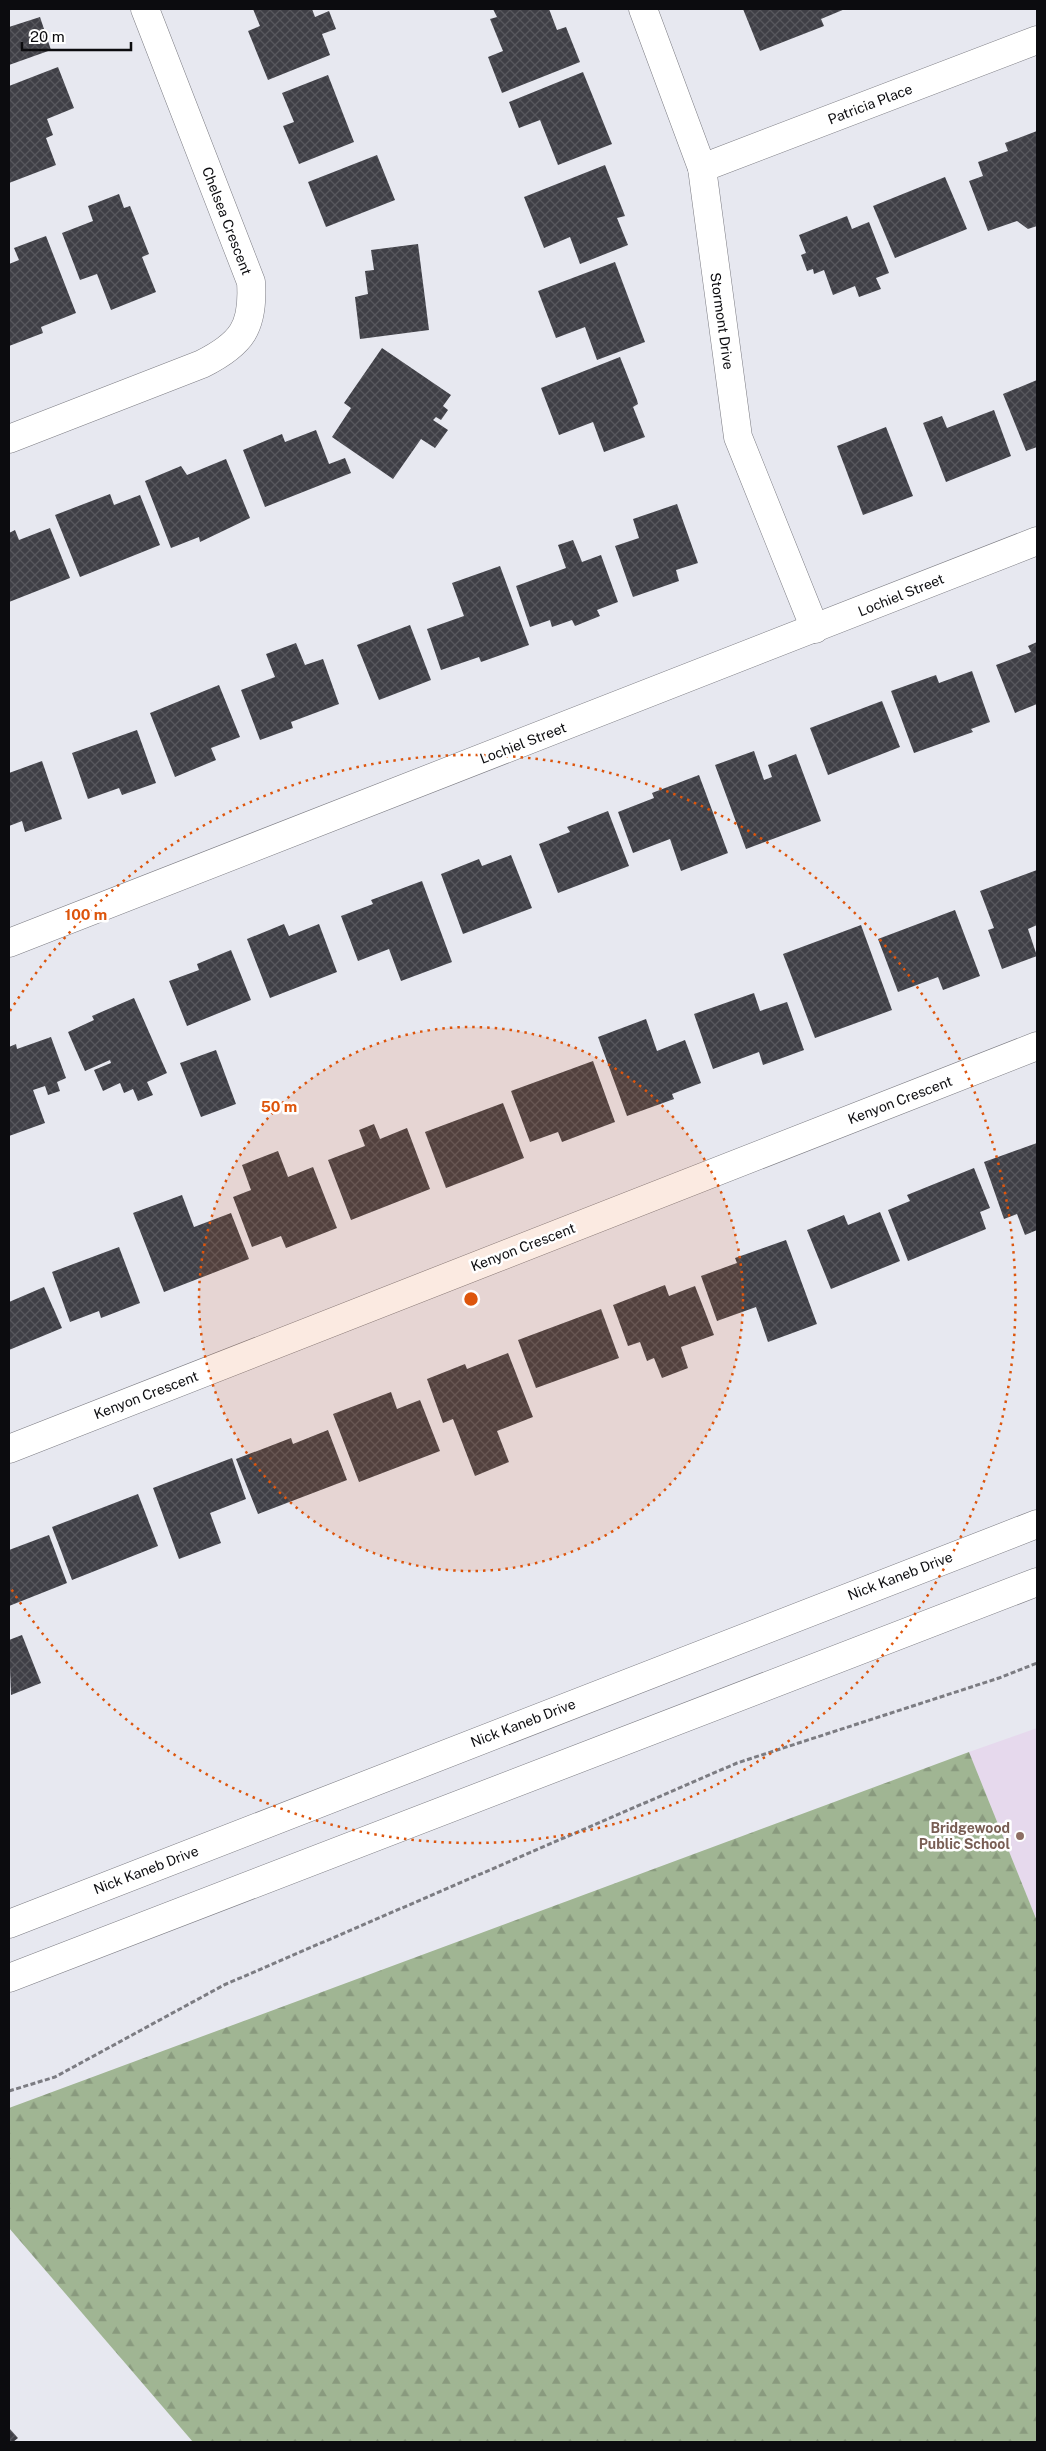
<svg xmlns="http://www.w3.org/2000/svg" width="1046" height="2451" viewBox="0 0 1046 2451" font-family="'Public Sans',sans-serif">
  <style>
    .education { fill: #e6d9ed }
    .forest { fill: url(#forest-firs) }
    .building { fill: url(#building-cross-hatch) }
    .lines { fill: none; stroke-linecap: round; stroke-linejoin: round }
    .minor-casing { stroke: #7c7c83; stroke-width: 29 }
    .path { stroke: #7c7c82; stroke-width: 3; stroke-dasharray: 5 2.5; stroke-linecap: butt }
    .minor { stroke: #fff; stroke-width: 28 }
    .ring { fill: none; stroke: #dd550c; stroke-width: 2.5; stroke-dasharray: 2.5 5 }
    .education-dot { fill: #8d6e63; stroke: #fff; stroke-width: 2 }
    .labels { text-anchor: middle; stroke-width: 5; stroke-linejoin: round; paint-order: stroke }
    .street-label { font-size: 14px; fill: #0c0c0f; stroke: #fff }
    .education-label { font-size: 14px; font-weight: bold; fill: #785e54; stroke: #fff; text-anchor: end }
    .centre { fill: #dd550c; stroke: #fff; stroke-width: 2.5 }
    .ring-label { font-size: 15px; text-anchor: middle; font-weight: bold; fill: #dd550c; stroke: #fff; stroke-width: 5; stroke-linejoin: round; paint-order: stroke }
  </style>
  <defs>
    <pattern id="forest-firs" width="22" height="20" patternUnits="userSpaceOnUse" patternTransform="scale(1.25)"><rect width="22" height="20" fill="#a0b593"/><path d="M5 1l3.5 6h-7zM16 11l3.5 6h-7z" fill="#899a7e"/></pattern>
    <pattern id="building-cross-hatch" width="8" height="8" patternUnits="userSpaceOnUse" patternTransform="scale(1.25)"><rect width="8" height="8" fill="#3f3f46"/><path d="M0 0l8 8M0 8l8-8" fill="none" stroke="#57575d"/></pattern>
  </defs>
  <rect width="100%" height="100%" fill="#e7e8f0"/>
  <path class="education" d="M1037,1728V1921L969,1752Z"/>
  <path class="forest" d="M969,1752L1037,1921V2442H193L9,2228V2108Z"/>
  <g class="building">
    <path d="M253,9H312L315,17L329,11L336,29L322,34L330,55L268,80L248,31L260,26Z"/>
    <path d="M493,9H549L557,30L566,27L580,62L502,93L488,57L503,51L490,19L497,17Z"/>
    <path d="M743,9H845L821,19L824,26L760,51Z"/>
    <path d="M40,17L51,50L9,65V27Z"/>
    <path d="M58,67L74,108L47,119L53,135L46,138L56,165L9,183V86Z"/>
    <path d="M583,72L612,144L558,165L540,120L519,128L509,102Z"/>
    <path d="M328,75L354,142L299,164L283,126L294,122L282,93Z"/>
    <path d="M1037,131V226L1028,229L1017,221L988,231L969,181L983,176L978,162L1008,151L1005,143Z"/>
    <path d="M377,155L395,200L326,227L308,182Z"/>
    <path d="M605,165L625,216L617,218L628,245L580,264L570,237L544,248L524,197Z"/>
    <path d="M945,177L967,229L895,258L873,206Z"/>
    <path d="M119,194L124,208L130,206L149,254L142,257L156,292L111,310L97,274L80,280L62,233L93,221L88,206Z"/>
    <path d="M847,216L852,229L869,222L889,273L876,278L881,289L859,297L855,286L833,295L824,270L814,274L813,269L807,271L801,255L806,253L799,235Z"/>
    <path d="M46,236L76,313L41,327L43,333L9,346V264L19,260L14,248Z"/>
    <path d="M418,244L429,330L360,339L355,297L368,294L365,271L374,270L371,250Z"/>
    <path d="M615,262L645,342L597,360L585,327L556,338L538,291Z"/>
    <path d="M382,348L451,395L443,406L448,410L441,420L436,417L433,420L448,430L435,448L421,439L393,479L332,437L351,408L344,403Z"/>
    <path d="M620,357L637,400L638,404L633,407L645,437L604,452L593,422L559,435L541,388Z"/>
    <path d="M1037,380V447L1026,451L1003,394Z"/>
    <path d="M994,410L1011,456L946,482L923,423L942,416L947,428Z"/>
    <path d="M886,427L913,496L863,515L837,446Z"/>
    <path d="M316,430L329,464L345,458L351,473L265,507L243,450L282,434L285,442Z"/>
    <path d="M226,459L250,518L200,542L199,537L171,548L145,481L181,466L187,475Z"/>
    <path d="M110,494L114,505L140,495L160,545L80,577L55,515Z"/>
    <path d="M677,504L698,563L676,570L679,581L633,597L615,546L639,538L633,519Z"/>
    <path d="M50,528L70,578L9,602V533L15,530L19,540Z"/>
    <path d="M573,540L582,562L601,555L618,602L597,610L600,616L575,626L572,620L552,627L550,620L530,627L516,586L566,568L558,545Z"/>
    <path d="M500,566L529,645L481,662L479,657L441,670L427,629L464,616L452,583Z"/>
    <path d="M410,625L431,680L379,700L357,645Z"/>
    <path d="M1037,642V704L1015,713L996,665L1031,652L1028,646Z"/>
    <path d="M296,643L305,665L323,659L339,704L291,722L293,728L260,740L241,690L275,677L266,654Z"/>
    <path d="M972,671L990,722L971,729L973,732L914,753L891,691L936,675L939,683Z"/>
    <path d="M219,685L240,737L211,748L216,760L175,777L150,713Z"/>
    <path d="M882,701L900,747L828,775L810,728Z"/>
    <path d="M137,730L156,783L122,795L119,788L88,799L72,753Z"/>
    <path d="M754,751L764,780L772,777L768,765L796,754L821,821L746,849L715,765Z"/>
    <path d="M42,761L62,819L25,832L22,821L9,826V773Z"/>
    <path d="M699,775L728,853L681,871L670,839L633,853L618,812L654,798L652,793Z"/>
    <path d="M608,811L629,866L558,893L539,844L570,832L567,827Z"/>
    <path d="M511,855L532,908L463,934L441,874L479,859L482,866Z"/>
    <path d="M1037,870V925L1028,929L1037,956L1002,969L988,930L994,928L980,891Z"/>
    <path d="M422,881L452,962L401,981L389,949L358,961L341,916L373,904L371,900Z"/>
    <path d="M955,910L980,976L943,990L938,977L898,992L878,939Z"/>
    <path d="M284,924L289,936L319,924L337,972L270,998L247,939Z"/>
    <path d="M861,925L892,1010L815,1038L783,954Z"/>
    <path d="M231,950L251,1000L187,1026L169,981L199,970L197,964Z"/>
    <path d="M754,993L760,1011L787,1002L804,1050L763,1065L759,1052L713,1069L694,1014Z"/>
    <path d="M134,998L167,1073L147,1082L153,1095L138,1101L133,1089L124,1093L120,1083L103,1091L94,1070L111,1063L110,1060L85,1071L68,1032L94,1020L92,1016Z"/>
    <path d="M646,1019L657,1051L685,1040L701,1083L672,1094L674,1099L627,1116L598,1037Z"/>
    <path d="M51,1037L66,1078L57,1082L60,1091L48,1095L45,1086L33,1090L45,1123L9,1136V1047L16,1044L17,1049Z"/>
    <path d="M216,1050L236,1104L201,1117L180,1063Z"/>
    <path d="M593,1061L615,1122L562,1142L558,1132L530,1142L511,1091Z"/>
    <path d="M503,1103L524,1158L446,1188L425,1132Z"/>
    <path d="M374,1124L380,1139L407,1128L430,1189L351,1220L328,1160L365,1146L359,1130Z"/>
    <path d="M1037,1143V1230L1025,1235L1017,1214L1004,1219L984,1162Z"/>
    <path d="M278,1151L288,1177L313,1167L337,1228L286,1248L281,1236L252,1247L233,1197L251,1190L242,1165Z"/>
    <path d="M974,1168L990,1208L980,1212L986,1229L908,1261L888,1210L910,1201L907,1195Z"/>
    <path d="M182,1195L194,1227L231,1213L249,1259L164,1292L133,1213Z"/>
    <path d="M880,1212L900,1261L831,1289L807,1230L844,1215L848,1225Z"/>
    <path d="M786,1240L817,1324L768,1342L756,1307L717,1321L701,1276L737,1263L735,1258Z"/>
    <path d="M119,1247L140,1303L101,1318L99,1311L70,1322L52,1272Z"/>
    <path d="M665,1285L669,1296L695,1286L714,1335L681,1347L688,1368L662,1378L654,1358L647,1361L640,1342L628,1346L613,1305Z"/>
    <path d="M44,1287L62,1328L9,1350V1302Z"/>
    <path d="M601,1309L619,1358L536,1388L518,1340Z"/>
    <path d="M508,1353L533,1417L497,1431L509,1462L475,1476L453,1419L443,1423L427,1379L465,1364L467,1369Z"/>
    <path d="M391,1392L397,1409L420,1400L440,1451L359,1482L333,1414Z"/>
    <path d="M328,1430L347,1480L258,1514L236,1459L291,1438L293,1444Z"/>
    <path d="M232,1458L246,1499L210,1513L221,1543L179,1559L153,1488Z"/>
    <path d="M138,1494L158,1546L72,1580L52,1527Z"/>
    <path d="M49,1535L67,1583L9,1606V1550Z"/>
    <path d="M22,1635L41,1683L11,1695L9,1640Z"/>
    <path d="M9,2428L18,2438L13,2442H9Z"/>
  </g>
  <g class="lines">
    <g class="minor-casing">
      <g id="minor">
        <path d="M643,9L702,168L738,437L815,629"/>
        <path d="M702,168L1037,40"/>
        <path d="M9,439L202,364C242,344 254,327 251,282L145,9"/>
        <path d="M9,943L1037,541"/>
        <path d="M9,1449L1037,1046"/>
        <path d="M9,1924L1037,1524"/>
        <path d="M9,1978L1037,1582"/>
      </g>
    </g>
    <path class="path" d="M9,2091L55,2077L224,1985L737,1763L999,1678L1037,1663"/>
    <use href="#minor" class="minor"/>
  </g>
  <circle cx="471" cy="1299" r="272" fill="#dd550c" fill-opacity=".12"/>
  <g class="ring">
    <circle cx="471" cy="1299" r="272"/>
    <path d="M10 1011A544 544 0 1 1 10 1587"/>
  </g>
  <circle class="education-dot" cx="1020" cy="1836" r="5"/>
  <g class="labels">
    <g class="street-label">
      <text transform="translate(870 104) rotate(-21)" y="5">Patricia Place</text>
      <text transform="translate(227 221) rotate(69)" y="5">Chelsea Crescent</text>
      <text transform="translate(722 321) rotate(82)" y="5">Stormont Drive</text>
      <text transform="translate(901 595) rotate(-22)" y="5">Lochiel Street</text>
      <text transform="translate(523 743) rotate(-21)" y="5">Lochiel Street</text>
      <text transform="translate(900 1100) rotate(-21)" y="5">Kenyon Crescent</text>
      <text transform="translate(523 1247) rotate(-21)" y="5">Kenyon Crescent</text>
      <text transform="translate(146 1395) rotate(-21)" y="5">Kenyon Crescent</text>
      <text transform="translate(900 1576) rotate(-21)" y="5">Nick Kaneb Drive</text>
      <text transform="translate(523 1723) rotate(-21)" y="5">Nick Kaneb Drive</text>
      <text transform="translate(146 1870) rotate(-21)" y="5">Nick Kaneb Drive</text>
    </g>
    <g class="education-label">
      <text x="1010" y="1833">Bridgewood<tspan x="1010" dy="16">Public School</tspan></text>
    </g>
  </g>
  <circle cx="471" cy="1299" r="8" class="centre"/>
  <g class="ring-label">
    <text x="86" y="920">100 m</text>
    <text x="279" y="1112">50 m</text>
  </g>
  <rect width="1046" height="2451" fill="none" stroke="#0c0c0f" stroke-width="20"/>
  <path d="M22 42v8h109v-8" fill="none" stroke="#0c0c0f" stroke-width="2.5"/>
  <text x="30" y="42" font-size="15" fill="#0c0c0f" stroke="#ffffff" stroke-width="4" paint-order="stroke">20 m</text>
</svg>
